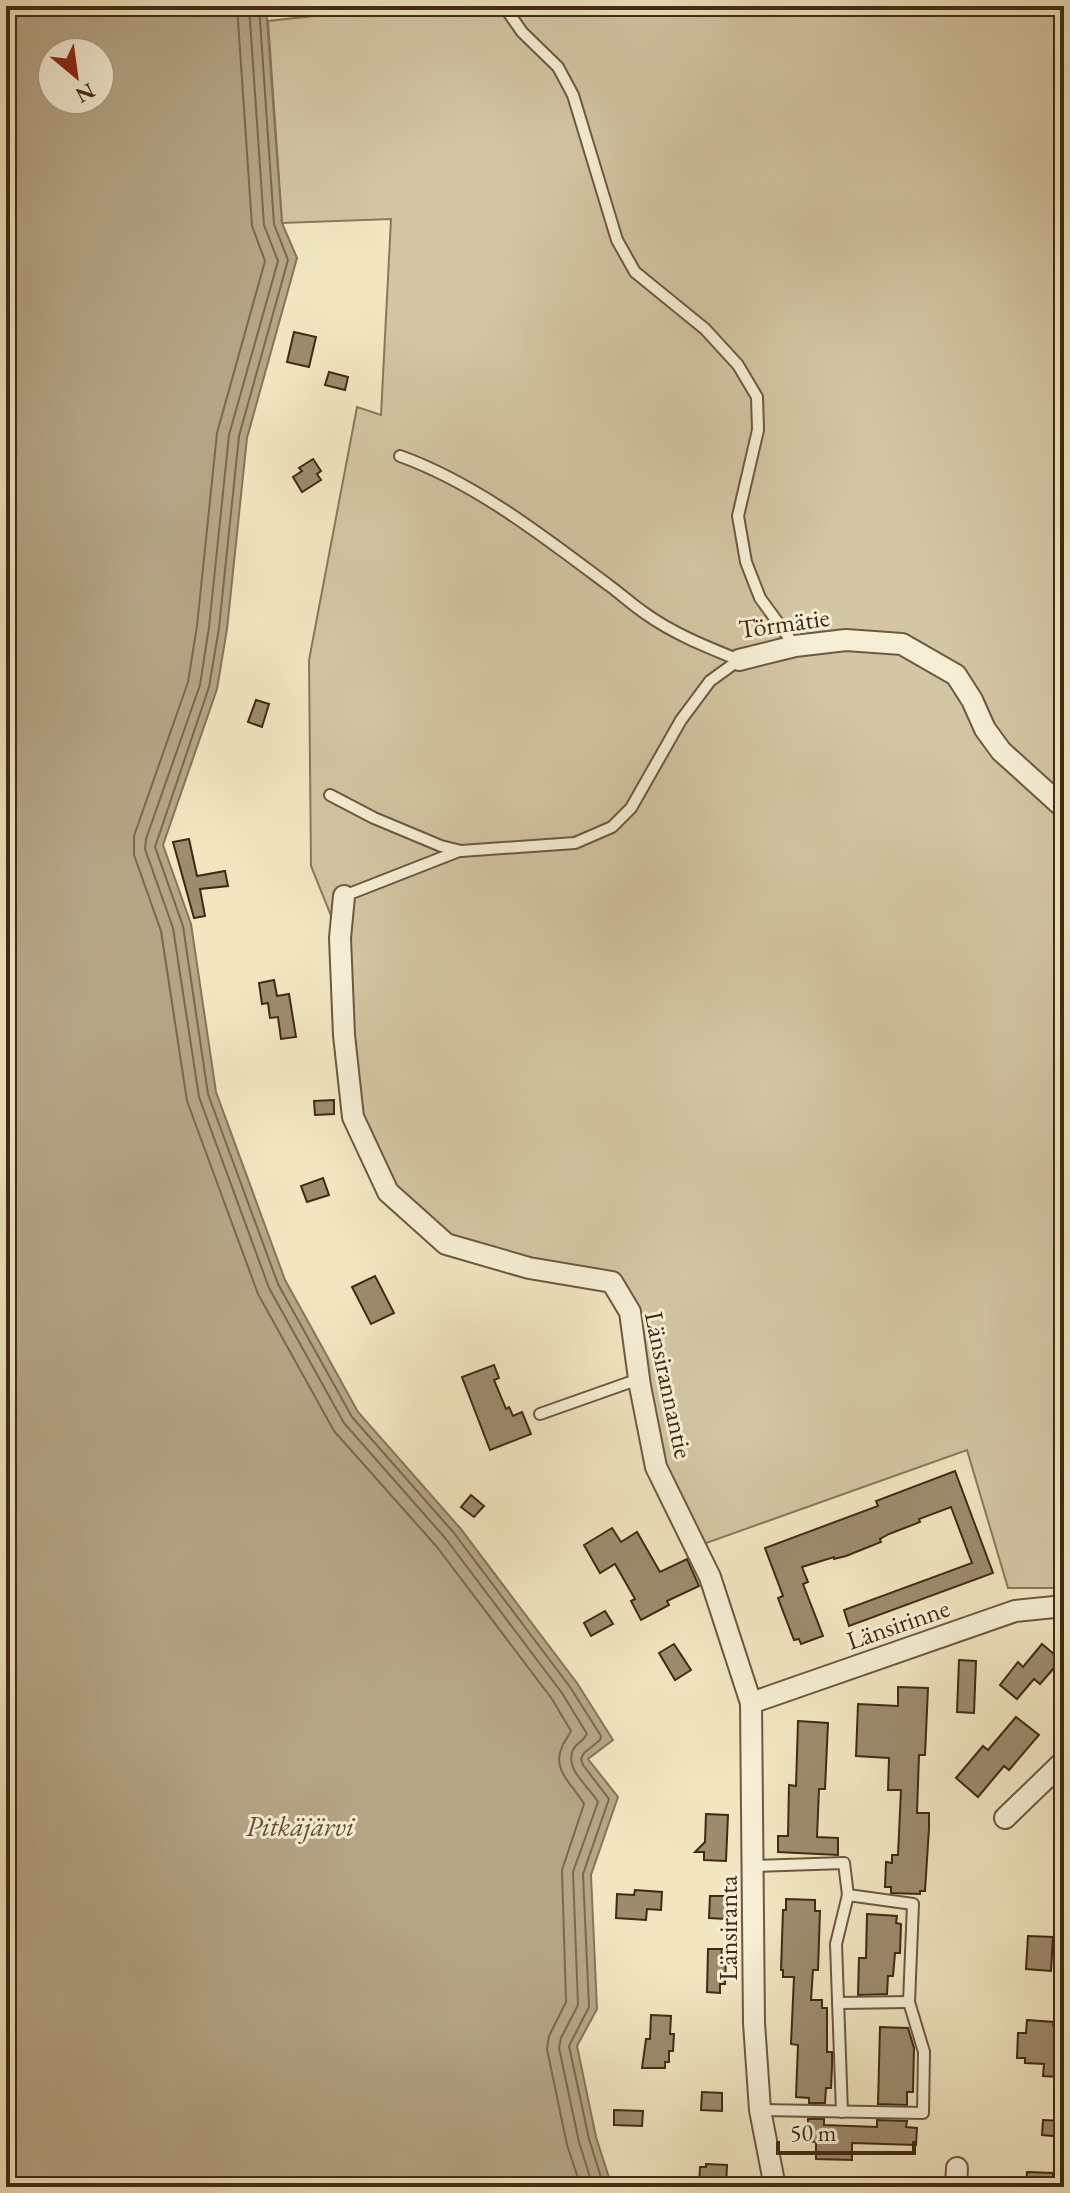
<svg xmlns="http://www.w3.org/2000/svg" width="1070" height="2193" viewBox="0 0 1070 2193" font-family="'EB Garamond',serif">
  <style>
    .green { fill: #d3c6a3; stroke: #8a785c; stroke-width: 2 }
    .water { fill: #b5a686; stroke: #877459; stroke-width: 2; fill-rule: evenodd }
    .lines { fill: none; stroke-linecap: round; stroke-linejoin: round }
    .shore { stroke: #7b684e; stroke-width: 2 }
    .building { fill: #9d8c6e; stroke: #412a15; stroke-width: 2 }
    .service-casing { stroke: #6d5940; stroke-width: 14 }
    .minor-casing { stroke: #6d5940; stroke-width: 24 }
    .service { stroke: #f6efd6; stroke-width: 10 }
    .minor { stroke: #f6efd6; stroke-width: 20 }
    .labels { text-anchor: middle; stroke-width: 6; stroke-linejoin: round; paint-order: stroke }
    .street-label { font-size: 26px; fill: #412a15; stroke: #f6efd6 }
    .water-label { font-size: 28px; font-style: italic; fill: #644f37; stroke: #f6efd6 }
  </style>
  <rect width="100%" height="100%" fill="#f1e6c0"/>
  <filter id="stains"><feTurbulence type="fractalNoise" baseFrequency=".0025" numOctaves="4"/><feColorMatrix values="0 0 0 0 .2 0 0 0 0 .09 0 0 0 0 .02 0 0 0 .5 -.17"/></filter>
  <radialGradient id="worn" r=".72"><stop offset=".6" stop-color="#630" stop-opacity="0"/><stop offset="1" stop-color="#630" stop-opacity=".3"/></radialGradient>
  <path class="green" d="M407,6H1064V1588H1008L967,1450L695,1547L663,1481L612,1282L446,1244L388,1192L353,1117L340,938L311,866L309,660L357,407L381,415L391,219L282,223L268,21Z"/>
  <path class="water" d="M6,6H266L282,223L297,258L247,438L227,629L217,689L163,845L191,924L216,1092L285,1280L358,1412L460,1528L577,1683L613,1740L588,1759L618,1797L591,1875L597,2009L577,2046L596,2137L612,2187H6ZM52,52H100V100H52Z"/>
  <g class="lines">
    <g class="shore">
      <path d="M237,6L252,226L265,261L217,433L197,626L188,682L134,836V855L161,931L187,1101L258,1294L334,1431L437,1547L552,1699L571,1731C569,1736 564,1741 562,1747C551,1770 574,1786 584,1804L562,1870L566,2002L549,2036L547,2049L567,2145L581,2187"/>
      <path d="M249,6L264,225L278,261L229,435L209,627L200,685L146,839L145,849L173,928L199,1097L269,1288L344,1423L446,1539L562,1693L587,1734C584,1740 579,1742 574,1748C562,1768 590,1787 598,1802L573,1872L578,2005L561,2038L559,2048L579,2142L593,2187"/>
      <path d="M259,6L274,224L288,260L239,436L219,628L209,687L155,847L183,926L208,1094L278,1284L352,1417L454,1533L570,1687L601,1736L600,1740L584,1753L581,1759L583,1765L609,1799L583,1874L589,2007L569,2046L589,2139L604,2187"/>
    </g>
  </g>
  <g class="building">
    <path d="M294,332L316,337L309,367L287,362Z"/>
    <path d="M329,372L348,377L345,390L325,385Z"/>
    <path d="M313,459L321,471L317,474L321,480L302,492L293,477L302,471L299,468Z"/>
    <path d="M256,700L269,704L262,727L248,722Z"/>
    <path d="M189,839L197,876L225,871L228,886L200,889L205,916L194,918L173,842Z"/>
    <path d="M274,980L277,996L289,994L296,1037L281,1039L278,1017L270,1018L268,1003L262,1004L259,983Z"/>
    <path d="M334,1100V1114L315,1115L314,1101Z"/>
    <path d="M323,1178L329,1195L307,1202L301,1186Z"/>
    <path d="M375,1276L394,1313L371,1324L352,1287Z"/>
    <path d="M494,1365L499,1378L494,1380L506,1409L509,1407L513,1416L522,1412L531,1434L490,1450L462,1377Z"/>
    <path d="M955,1471L993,1573L849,1626L844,1610L972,1563L951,1507L919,1519L920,1522L889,1534L880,1539L881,1542L846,1556L834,1559V1557L802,1567L808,1582L803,1584L823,1636L801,1644L799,1639L794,1640L778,1598L783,1596L765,1548L878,1506L876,1501Z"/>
    <path d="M471,1495L484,1506L474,1517L461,1507Z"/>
    <path d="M612,1528L621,1542L637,1532L660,1572L687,1559L699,1586L667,1601L669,1605L641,1620L631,1601L635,1599L615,1564L600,1573L584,1545Z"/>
    <path d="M605,1611L613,1624L591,1636L584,1623Z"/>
    <path d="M674,1644L691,1670L675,1680L659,1653Z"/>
    <path d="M1042,1644L1061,1660L1040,1684L1034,1679L1017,1699L1000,1685L1018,1662L1023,1667Z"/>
    <path d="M959,1660L976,1661L974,1713L957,1712Z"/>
    <path d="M898,1687L928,1688L925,1755H919L917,1813H929V1828L925,1891H920V1894L891,1893V1887H885L886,1862L892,1863V1855H898L901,1790H888L889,1758L856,1756L858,1704L898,1706Z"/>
    <path d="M1016,1717L1039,1735L1009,1770L1004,1766L978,1797L956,1778L983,1746L988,1750Z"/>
    <path d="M798,1721L828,1723L825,1789H819L817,1837L838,1838V1855L778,1852V1836H788L789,1785L796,1786Z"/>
    <path d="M706,1814L728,1815L726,1861L704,1860V1852H695L705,1842Z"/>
    <path d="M635,1890L662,1892L661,1910L647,1909L646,1920L616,1918L617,1894L634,1895Z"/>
    <path d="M710,1896H727L726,1919L709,1918Z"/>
    <path d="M786,1899L815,1900V1911H820L818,1970H813L811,2000H822V2008H827V2052H832V2066L831,2088H826L825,2103H809V2098L796,2097L798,2045L791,2044L794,1977H783V1970H781L783,1910H786Z"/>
    <path d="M867,1914L897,1916L896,1923L901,1924L900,1953H895L893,1976H888L887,1994L858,1995L859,1958H866Z"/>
    <path d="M1028,1936L1053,1937L1051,1971L1026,1969Z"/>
    <path d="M708,1949H722L721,1958H726L725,1984H720V1993L707,1992Z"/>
    <path d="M651,2015L671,2016L670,2034H674L673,2051H669V2062H665V2068H642L646,2039H650Z"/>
    <path d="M1027,2020L1054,2022L1053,2025H1057L1056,2035H1064V2056H1060L1059,2077L1043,2076L1044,2064L1025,2063V2058H1017L1018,2033H1026Z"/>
    <path d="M880,2027L908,2028L914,2048L913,2092H907V2105L878,2104Z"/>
    <path d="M702,2092L722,2093V2111L701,2110Z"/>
    <path d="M614,2110L643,2111L642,2126L614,2125Z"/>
    <path d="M808,2119H824V2125L877,2127V2120L907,2121L906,2127L917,2128L916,2145L852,2143V2160L816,2159V2142L808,2141Z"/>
    <path d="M1043,2120L1064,2121V2137L1042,2135Z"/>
    <path d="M706,2164L727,2165L726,2187H699L700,2167H706Z"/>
    <path d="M1027,2172L1053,2173V2187H1026Z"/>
  </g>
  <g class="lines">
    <g class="service-casing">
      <g id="service">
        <path d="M504,6L522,32L558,67L573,95L617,240L635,272L705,329L738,365L757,397L758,430L738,516L746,562L760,598L795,646"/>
        <path d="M400,456C475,483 543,536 607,584C620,593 632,605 646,614C674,634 707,647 739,660"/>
        <path d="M330,795L374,818L441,846L461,851L575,843L612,827L631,808L681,720L710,681L739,660"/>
        <path d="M344,896L459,851"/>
        <path d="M540,1414L639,1379"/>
        <path d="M754,1866L844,1863L848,1895L913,1904L909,2002L924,2052L923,2113L760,2110"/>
        <path d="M838,2003L909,2002"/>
        <path d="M842,2112L836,1944L848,1895"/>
      </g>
    </g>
    <g class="minor-casing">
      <g id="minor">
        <path d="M739,660L795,646L846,640L902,644L956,675L972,700L985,729L1001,751L1064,808"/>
        <path d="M344,896L340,938L344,1035L353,1117L388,1192L446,1244L529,1268L612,1282L630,1312L640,1386L656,1467L710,1577L751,1703L754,2023L760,2110L775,2187"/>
        <path d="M751,1703L1015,1611L1064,1606"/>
        <path d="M1005,1818L1064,1761"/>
        <path d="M956,2187L957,2168"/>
      </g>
    </g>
    <use href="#service" class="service"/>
    <use href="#minor" class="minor"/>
  </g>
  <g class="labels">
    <g class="street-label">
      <text transform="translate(784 623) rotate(-8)" y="9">Törmätie</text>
      <text transform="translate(669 1385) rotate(78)" y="9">Länsirannantie</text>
      <text transform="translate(898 1624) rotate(-19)" y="9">Länsirinne</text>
      <text transform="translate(728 1928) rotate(-90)" y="9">Länsiranta</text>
    </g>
    <g class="water-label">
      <text x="300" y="1836">Pitkäjärvi</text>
    </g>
  </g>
  <rect width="1070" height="2193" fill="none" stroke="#f1e6c0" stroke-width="32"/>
  <rect x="8" y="8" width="1054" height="2177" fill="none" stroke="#412a15" stroke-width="4"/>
  <rect x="16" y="16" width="1038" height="2161" fill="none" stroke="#412a15" stroke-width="2"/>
  <g transform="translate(76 76) rotate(151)"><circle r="38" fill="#f6efd6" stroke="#aea089" stroke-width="2"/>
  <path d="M0-6L14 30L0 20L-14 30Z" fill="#8f2418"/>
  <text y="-12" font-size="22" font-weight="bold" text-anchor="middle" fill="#412a15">N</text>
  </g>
  <path d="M778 2141v12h136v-12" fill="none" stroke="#412a15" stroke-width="4"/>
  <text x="790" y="2141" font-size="24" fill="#412a15" stroke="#f6efd6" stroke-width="6" paint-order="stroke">50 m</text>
  <rect width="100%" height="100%" filter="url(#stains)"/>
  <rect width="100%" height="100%" fill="url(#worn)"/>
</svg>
